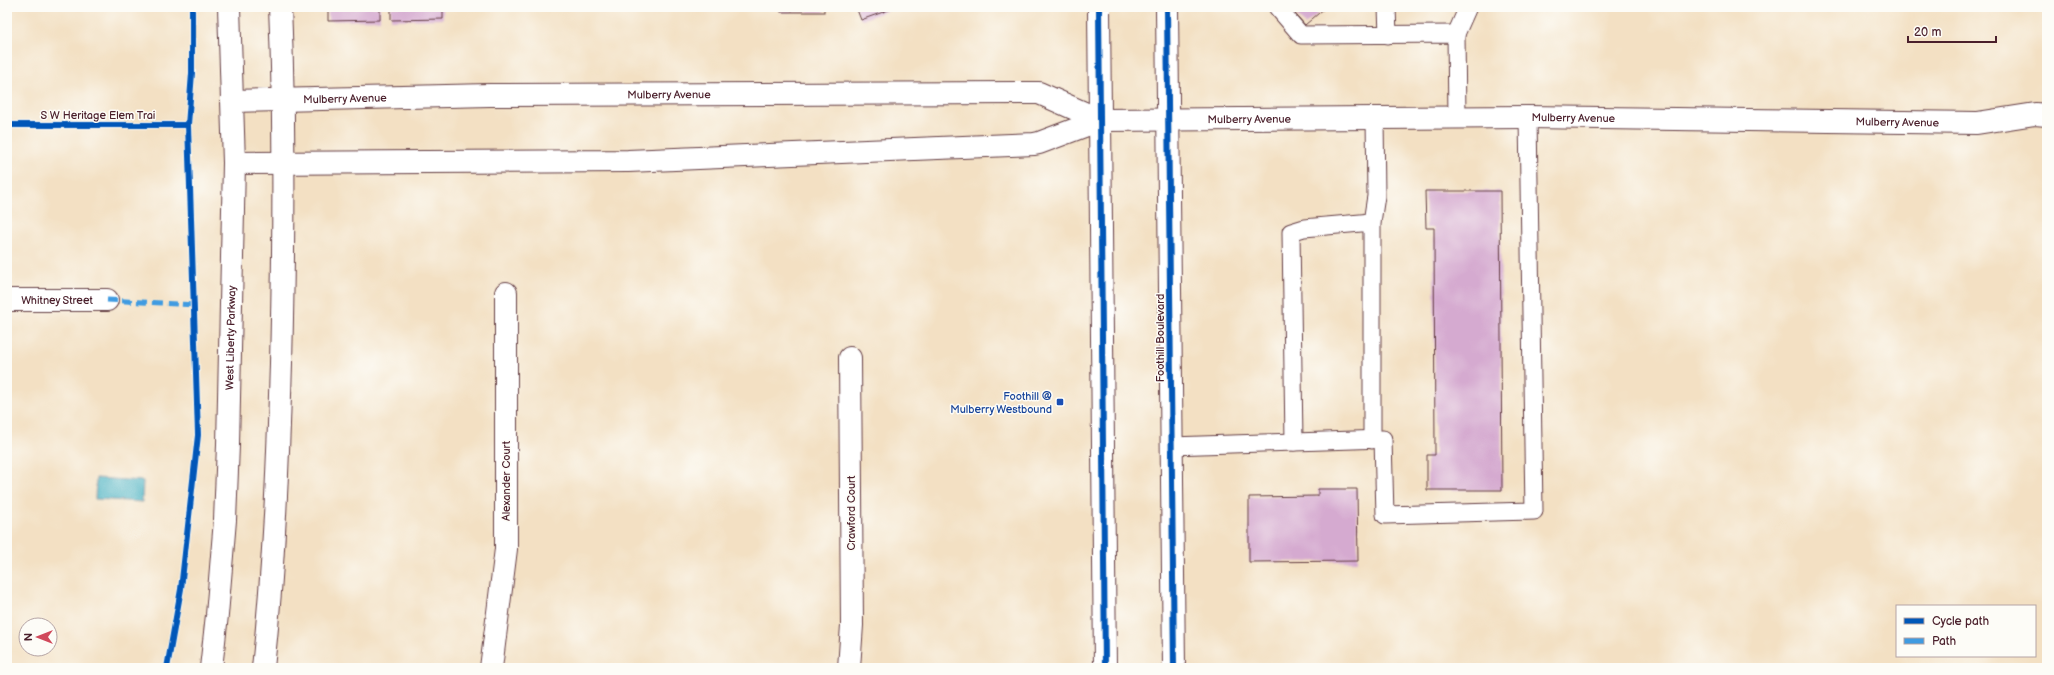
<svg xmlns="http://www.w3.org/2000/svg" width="2054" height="675" viewBox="0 0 2054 675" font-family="'Balsamiq Sans',sans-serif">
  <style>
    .water { fill: #41adc0; stroke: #466676 }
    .building { fill: #d5aad0 }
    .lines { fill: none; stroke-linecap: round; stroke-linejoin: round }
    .lane-casing { stroke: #633c42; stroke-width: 19 }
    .street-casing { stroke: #633c42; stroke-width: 24 }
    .secondary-casing { stroke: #633c42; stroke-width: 24 }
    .primary-casing { stroke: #633c42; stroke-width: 24 }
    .lane { stroke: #fff; stroke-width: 17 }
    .street { stroke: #fff; stroke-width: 22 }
    .secondary { stroke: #fff; stroke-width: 22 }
    .primary { stroke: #fff; stroke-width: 22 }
    .quiet { stroke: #409be1; stroke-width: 5; stroke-dasharray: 10 5; stroke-linecap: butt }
    .cycleway-casing { stroke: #fdfcf7; stroke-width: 8 }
    .cycleway { stroke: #0057b8; stroke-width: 6 }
    .transit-dot { fill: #1a4fb4; stroke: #fdfcf7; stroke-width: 1.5 }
    .labels { text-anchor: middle; stroke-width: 3; stroke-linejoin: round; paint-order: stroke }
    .street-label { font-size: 11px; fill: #4a1f2b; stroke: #fdfcf7 }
    .transit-label { font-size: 11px; fill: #164399; stroke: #fdfcf7; text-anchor: end }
  </style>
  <rect width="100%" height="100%" fill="#fdfcf7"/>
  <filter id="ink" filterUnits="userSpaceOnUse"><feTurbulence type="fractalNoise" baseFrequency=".025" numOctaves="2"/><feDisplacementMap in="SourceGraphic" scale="8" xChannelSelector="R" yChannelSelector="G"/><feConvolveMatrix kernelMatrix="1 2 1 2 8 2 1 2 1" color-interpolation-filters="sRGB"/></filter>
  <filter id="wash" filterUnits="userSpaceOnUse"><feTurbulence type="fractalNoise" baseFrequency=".012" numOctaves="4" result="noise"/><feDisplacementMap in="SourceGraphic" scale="16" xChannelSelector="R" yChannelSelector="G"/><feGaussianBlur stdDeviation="0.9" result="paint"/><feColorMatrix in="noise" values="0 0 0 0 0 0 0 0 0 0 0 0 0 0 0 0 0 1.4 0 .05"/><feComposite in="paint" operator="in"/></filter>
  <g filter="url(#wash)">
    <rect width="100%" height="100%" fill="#f3e0c3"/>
    <path class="water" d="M96,478L143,481L142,502L95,499Z"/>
    <g id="blocks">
      <g class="building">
        <path d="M328,7H380V20L328,21Z"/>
        <path d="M391,7H443V19L391,20Z"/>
        <rect x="724" y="7" width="36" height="2"/>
        <rect x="781" y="7" width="43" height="5"/>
        <path d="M856,7H897L861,20Z"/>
        <path d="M1289,7H1326L1305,25Z"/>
        <path d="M1425,191H1500L1502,490H1427V455H1435L1434,228H1426Z"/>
        <path d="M1318,489H1357L1358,561L1249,562V497L1318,496Z"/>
      </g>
    </g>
  </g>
  <g filter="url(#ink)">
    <use href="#blocks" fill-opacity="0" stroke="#633c42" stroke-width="1"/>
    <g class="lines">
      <g class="lane-casing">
        <g id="lane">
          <path d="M1277,7L1301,35L1456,34L1457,118"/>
          <path d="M1387,7L1388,35"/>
          <path d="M1456,34L1468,7"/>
          <path d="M1372,222L1376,196L1375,118"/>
          <path d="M1294,442L1291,232L1304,228L1372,222V440"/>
          <path d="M1171,446L1383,439L1385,515L1534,511L1528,117"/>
        </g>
      </g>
      <g class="street-casing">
        <g id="street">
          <path id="s1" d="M7,300H107"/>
          <path d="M491,668L506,549V293"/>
          <path d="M849,668L852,625L850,358"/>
        </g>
      </g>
      <g class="secondary-casing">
        <g id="secondary">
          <path id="s2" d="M233,101L490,95L1039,93L1100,120"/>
          <path id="s3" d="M234,163L628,161L1034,144L1039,143L1100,120L1528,117L1977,123L2035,114L2047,115"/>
          <path id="s4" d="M211,668L217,615L225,520L228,445L234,163L229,7"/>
          <path d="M263,668C274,566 278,465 281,363C284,244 285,125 280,7"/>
        </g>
      </g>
      <g class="primary-casing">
        <g id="primary">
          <path d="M1099,7L1105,668"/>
          <path d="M1167,7L1174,668"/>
        </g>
      </g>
      <use href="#lane" class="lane"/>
      <use href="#street" class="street"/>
      <use href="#secondary" class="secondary"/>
      <use href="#primary" class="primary"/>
      <path class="quiet" d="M107,300L195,305"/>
      <g class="cycleway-casing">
        <g id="cycleway">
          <path d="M1099,7L1105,668"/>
          <path d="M1167,7L1174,668"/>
          <path d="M7,125H188"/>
          <path d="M167,668L181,589L198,435L188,125L192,73V7"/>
        </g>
      </g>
      <use href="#cycleway" class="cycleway"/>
    </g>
  </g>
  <rect class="transit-dot" x="1056" y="398" width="8" height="8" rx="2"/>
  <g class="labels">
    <g class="street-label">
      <text dy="4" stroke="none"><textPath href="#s2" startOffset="436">Mulberry Avenue</textPath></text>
      <text dy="4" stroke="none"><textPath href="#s2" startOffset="112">Mulberry Avenue</textPath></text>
      <text x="98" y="119">S W Heritage Elem Trai</text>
      <text dy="4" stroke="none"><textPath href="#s3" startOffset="1020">Mulberry Avenue</textPath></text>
      <text dy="4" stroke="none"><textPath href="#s3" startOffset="1344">Mulberry Avenue</textPath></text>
      <text dy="4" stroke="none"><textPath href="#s3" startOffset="1668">Mulberry Avenue</textPath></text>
      <text dy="4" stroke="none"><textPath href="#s1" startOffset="50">Whitney Street</textPath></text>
      <text dy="4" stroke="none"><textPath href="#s4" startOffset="331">West Liberty Parkway</textPath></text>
      <text transform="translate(1160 338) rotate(-90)" y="4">Foothill Boulevard</text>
      <text transform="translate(506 481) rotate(-90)" y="4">Alexander Court</text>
      <text transform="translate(851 513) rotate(-90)" y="4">Crawford Court</text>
    </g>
    <g class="transit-label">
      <text x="1052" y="400">Foothill @<tspan x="1052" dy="13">Mulberry Westbound</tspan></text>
    </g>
  </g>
  <rect width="2054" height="675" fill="none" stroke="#fdfcf7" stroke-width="24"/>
  <rect x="1896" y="605" width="140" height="52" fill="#fdfcf7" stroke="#b5a4a5"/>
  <rect x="1904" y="618" width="20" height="6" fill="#0057b8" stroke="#b5a4a5"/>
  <text x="1932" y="625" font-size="12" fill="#4a1f2b">Cycle path</text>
  <rect x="1904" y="638" width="20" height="6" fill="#409be1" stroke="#b5a4a5"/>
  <text x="1932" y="645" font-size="12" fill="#4a1f2b">Path</text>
  <g transform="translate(38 637) rotate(270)"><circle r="19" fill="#fdfcf7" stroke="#b5a4a5"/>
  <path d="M0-3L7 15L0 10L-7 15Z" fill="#d1495b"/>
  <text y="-6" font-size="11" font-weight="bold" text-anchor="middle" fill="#4a1f2b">N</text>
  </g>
  <path d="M1908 36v6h88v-6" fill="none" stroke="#4a1f2b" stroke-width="2"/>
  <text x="1914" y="36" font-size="12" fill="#4a1f2b" stroke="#fdfcf7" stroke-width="3" paint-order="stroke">20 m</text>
</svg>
